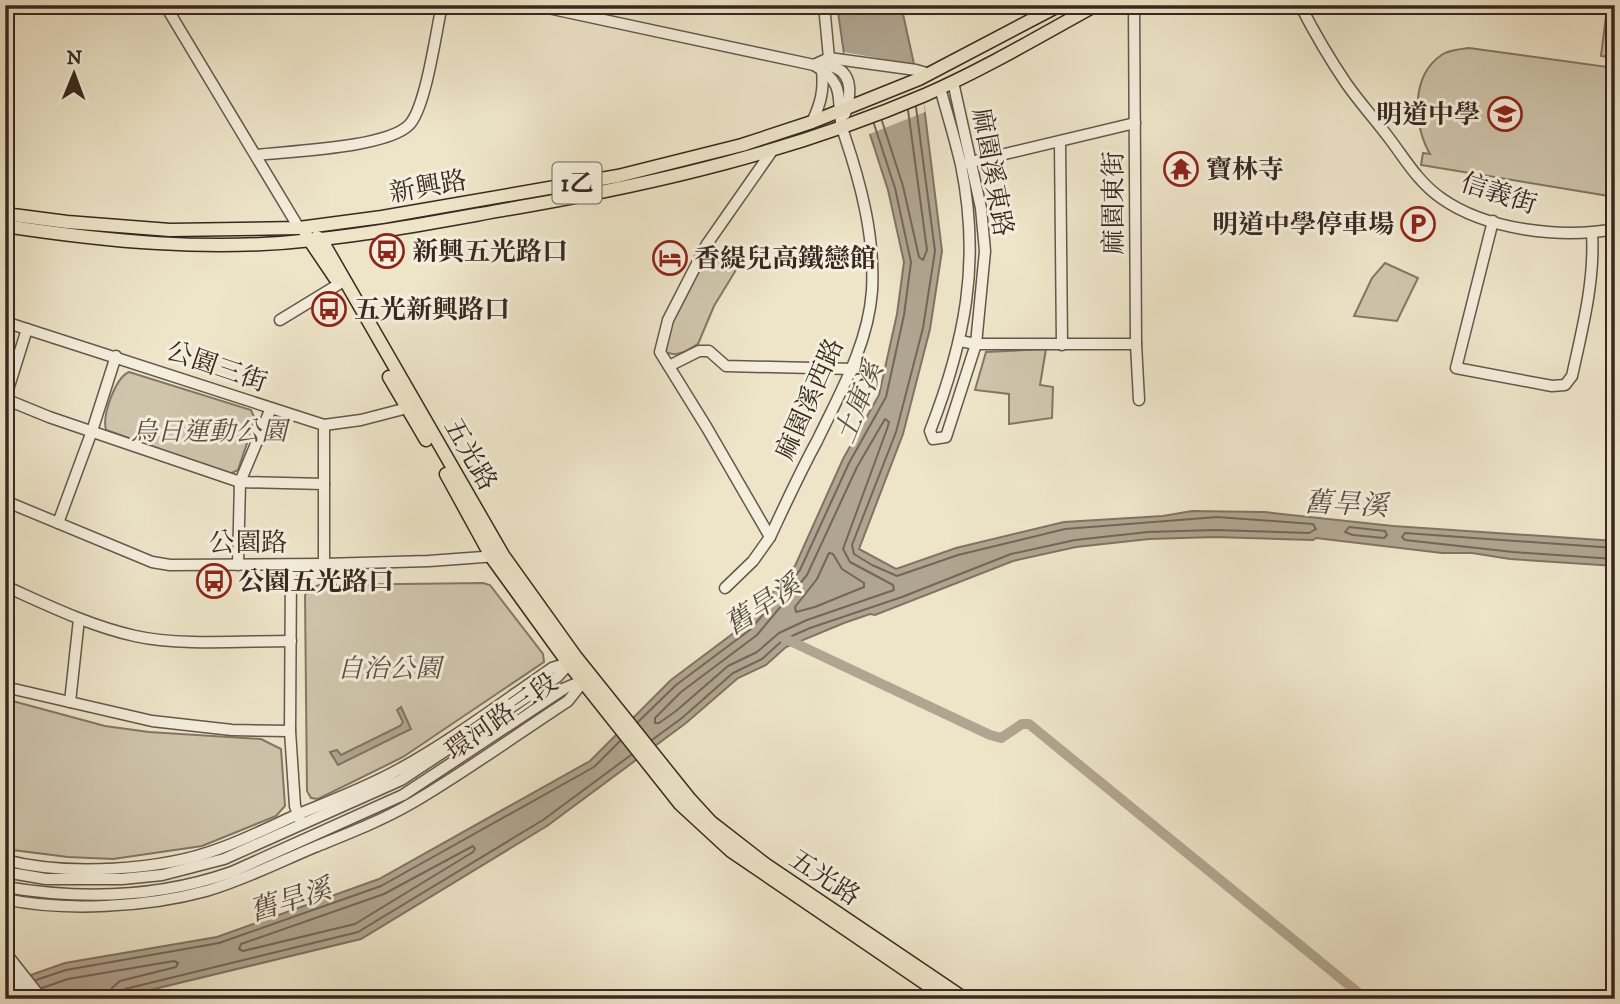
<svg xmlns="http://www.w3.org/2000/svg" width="1620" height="1004" viewBox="0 0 1620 1004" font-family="'IM FELL DW Pica','Noto Serif TC',serif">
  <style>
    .green { fill: #cfc5ac; stroke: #837666; stroke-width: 2 }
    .water { fill: #b0a590; stroke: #807364; stroke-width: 2 }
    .pier { fill: #eee5c9 }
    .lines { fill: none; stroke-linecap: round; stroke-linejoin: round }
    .shore { stroke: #746658; stroke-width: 2 }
    .canal { stroke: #b0a590; stroke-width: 10 }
    .minor-casing { stroke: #65574b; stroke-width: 13 }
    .major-casing { stroke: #372821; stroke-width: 15 }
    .minor { stroke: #f4eedc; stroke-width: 10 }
    .major { stroke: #eee5c9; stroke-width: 12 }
    .labels { text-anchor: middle; stroke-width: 6; stroke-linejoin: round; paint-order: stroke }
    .shield { fill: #f4eedc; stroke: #706359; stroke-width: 2 }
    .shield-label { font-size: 24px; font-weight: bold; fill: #372821 }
    .poi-label { font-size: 26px; font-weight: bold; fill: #372821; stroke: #f4eedc; text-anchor: start }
    .street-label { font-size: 26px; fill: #372821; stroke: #f4eedc }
    .park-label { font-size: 26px; font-style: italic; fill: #5d4f44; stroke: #f4eedc }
    .water-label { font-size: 28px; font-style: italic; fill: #5b4e42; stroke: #f4eedc }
  </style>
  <rect width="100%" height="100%" fill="#eee5c9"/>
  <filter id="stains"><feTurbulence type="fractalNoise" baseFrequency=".00286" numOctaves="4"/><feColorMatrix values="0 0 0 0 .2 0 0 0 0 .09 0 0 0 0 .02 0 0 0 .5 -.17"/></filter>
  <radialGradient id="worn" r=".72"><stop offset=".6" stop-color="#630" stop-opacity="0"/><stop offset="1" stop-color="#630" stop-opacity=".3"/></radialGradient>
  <g class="green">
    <path d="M1607,8L1615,9V58L1601,56Z"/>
    <path d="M1469,48L1615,68V197L1421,165L1423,153L1430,154C1413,125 1410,75 1443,54C1450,50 1461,49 1469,48Z"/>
    <path d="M709,249L739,265L714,306L698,344C687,350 676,359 664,351L668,327Z"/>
    <path d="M1385,263L1418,278L1397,321L1354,316L1372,278Z"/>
    <path d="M1046,349L1040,385L1053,387L1052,418L1009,424V394L975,390L986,352Z"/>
    <path d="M129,372L251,410L255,419L238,470L230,474L106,430C102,416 115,378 129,372Z"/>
    <path d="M483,583L490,585L543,654L544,662L403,757L318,799L311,798L307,791L305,595L310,589L319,585Z"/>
    <path d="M5,699L105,726L149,732L261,739L281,749L285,806L276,816L202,846L113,859L68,857L5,849Z"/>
  </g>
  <g class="water">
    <path d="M837,5H901L925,114L942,251L930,329L903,434L859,549L896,569L956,548L1064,522L1163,516L1192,511L1264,512L1393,526L1615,541V566L1510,559L1472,553H1442L1316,538L1313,540L1215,537L1149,539L1076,547L1013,561L875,615L870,614L844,623L786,647L766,665L738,678L686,723L547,826L361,939L113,999H5V984L65,963L217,937L379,879L590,761L671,680L747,623L795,566L843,459L879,395L897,314L904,262L888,190L844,54Z"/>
    <path d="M401,707L411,729L338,765L330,752L337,750L341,755L400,726L403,722L397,710Z"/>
  </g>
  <path class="pier" d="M844,52L917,65L925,112L867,135L856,102Z"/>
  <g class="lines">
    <g class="shore">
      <path d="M882,121L903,186L919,257L923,260L927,250L908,110"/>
      <path d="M885,419L889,422L887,429L843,549L850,562L893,585L894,590L807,620L779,633L757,652L728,666L676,711L659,723H655V718L681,692L757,635L807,575L857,467Z"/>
      <path d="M1349,527L1385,531L1387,535L1384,538L1353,535L1345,532Z"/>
      <path d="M1615,548L1405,533L1402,537L1405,540L1513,552L1615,559"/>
      <path d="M829,553L833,554L842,569L864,583V587L815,607L796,612L795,607L817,579Z"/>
      <path d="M638,722L676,685L751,629L800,570L849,463L886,397L904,315L911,262L895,188L874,124"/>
      <path d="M652,740L682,718L733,673L762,659L783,640L810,628L902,597L1011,554L1075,540L1148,532L1215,530L1309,533L1316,529L1313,524L1217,517L1065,529L958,555L897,576L872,565L854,554L852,545L896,432L923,328L935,251L916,107"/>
      <path d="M473,846L475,849L473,852L355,924L243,951L239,949L241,944L384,894Z"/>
      <path d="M36,980L66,970L219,943L381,886L594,767L620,741"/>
      <path d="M42,988L68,979L174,961L178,963L176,967L120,981L112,988L110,999"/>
      <path d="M119,999L120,993L125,989L358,932L543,820L631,755"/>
    </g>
    <path class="canal" d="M784,638L990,735L1001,738L1022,724H1029L1366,999"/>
    <g class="minor-casing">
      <g id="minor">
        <path d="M165,5L299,228"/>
        <path d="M534,5L814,65C820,66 830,65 836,68C854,75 850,99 845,114"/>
        <path d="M824,5L829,58"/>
        <path d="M1134,5L1136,344L1139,400"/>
        <path d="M1300,5C1314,32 1329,58 1346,83C1359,102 1375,119 1389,138C1405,159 1418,182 1441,198C1486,230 1561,239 1615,229"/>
        <path d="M816,64L829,58L916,70L930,74"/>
        <path d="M940,88C947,113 955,139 961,165C981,262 965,341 930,431L933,439L946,437L976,344L985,251L981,208L953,82"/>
        <path d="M812,122C821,103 824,90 822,70"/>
        <path d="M1060,143L1062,345"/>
        <path d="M256,155C290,151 386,148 409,125C426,108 436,31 442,5"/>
        <path d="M967,163L1135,123"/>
        <path d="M1493,221L1456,368L1552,386L1565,385L1572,376C1582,330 1595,281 1592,233"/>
        <path d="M280,320L339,284"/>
        <path d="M5,322L324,425L361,420L415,406"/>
        <path d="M960,341L976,344H1136"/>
        <path d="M669,366L699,351H709L726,366L853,369"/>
        <path d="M5,399L49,417L240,482L324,484"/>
        <path d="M5,399L27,329"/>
        <path d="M5,501L152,562L170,565L324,564L429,561L497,556"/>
        <path d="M58,523L92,431L116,356"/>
        <path d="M770,537L707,428L660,352L668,320L707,244L772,151"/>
        <path d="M324,564V425"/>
        <path d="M238,565L240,482L271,408"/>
        <path d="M291,565L290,731L295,806L300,820"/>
        <path d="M5,586C47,605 90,626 135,636C179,646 244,641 291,641"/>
        <path d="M725,588L753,561L770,537C785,505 800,472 817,441C840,393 868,345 872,291C875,237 861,184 844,134C833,103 851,86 814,65"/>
        <path d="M5,687L152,721L232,730L290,731"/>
        <path d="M70,702L79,619"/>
        <path d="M5,860C66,876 162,871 221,848C246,839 270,827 294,816C328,802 363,789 396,771C451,741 501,703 552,668L568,663"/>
        <path d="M5,872L46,879H122L162,875L224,859L401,780L557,677L574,659"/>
        <path d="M5,887C82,900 158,898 232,872L403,795L565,688L589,678"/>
        <path d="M5,899C64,912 148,907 206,891C244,880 279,862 315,847C347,834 381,821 412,803C465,772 516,735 568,701L583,682"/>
        <path d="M5,952L42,999"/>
        <path d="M5,968L30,999"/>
        <path d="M312,997L313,999"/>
      </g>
    </g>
    <g class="major-casing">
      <g id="major">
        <path d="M5,214L67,222L170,230L299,228L382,217L618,176L742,145L812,122L919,79L1060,5"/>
        <path d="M5,226C105,241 210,252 312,240C381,233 451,219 520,207C660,183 793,151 925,95C984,69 1040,36 1096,5"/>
        <path d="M306,235L335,278"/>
        <path d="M317,237L321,239L503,555L576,657L689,798L711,822L765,864L965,999"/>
        <path d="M389,377L426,440"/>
        <path d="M446,474L492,558L568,663L680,804L731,851L948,999"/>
      </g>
    </g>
    <use href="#minor" class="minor"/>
    <use href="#major" class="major"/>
  </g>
  <defs>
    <g id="school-ring" transform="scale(1.75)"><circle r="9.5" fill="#f4eedc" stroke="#8f2418" stroke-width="1.5"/><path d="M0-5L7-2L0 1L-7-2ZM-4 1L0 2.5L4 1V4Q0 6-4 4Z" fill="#8f2418"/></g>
    <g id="temple-ring" transform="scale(1.75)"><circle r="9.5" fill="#f4eedc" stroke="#8f2418" stroke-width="1.5"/><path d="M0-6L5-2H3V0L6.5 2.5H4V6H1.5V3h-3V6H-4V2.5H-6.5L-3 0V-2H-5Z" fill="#8f2418"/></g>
    <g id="parking-ring" transform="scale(1.75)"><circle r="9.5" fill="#f4eedc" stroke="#8f2418" stroke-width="1.5"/><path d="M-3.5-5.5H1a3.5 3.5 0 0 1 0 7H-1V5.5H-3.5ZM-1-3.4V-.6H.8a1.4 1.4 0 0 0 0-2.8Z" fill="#8f2418"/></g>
    <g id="bus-ring" transform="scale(1.75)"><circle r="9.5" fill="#f4eedc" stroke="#8f2418" stroke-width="1.5"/><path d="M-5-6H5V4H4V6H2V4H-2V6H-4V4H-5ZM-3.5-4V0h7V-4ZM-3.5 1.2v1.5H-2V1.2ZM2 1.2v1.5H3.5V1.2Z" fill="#8f2418"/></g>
    <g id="hotel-ring" transform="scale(1.75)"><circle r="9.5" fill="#f4eedc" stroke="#8f2418" stroke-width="1.5"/><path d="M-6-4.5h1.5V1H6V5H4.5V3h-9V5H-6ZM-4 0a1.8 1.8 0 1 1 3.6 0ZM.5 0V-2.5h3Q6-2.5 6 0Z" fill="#8f2418"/></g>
  </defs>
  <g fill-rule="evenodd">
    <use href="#school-ring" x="1505" y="114"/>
    <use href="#temple-ring" x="1181" y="169"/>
    <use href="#parking-ring" x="1418" y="224"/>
    <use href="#bus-ring" x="387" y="251"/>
    <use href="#hotel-ring" x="670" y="258"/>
    <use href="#bus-ring" x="329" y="309"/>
    <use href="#bus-ring" x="214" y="581"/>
  </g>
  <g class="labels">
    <rect class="shield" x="552.5" y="162.5" width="49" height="41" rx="5"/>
    <g class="shield-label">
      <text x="577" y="191">1乙</text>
    </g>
    <g class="poi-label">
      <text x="1480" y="123" text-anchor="end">明道中學</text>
      <text x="1206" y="178">寶林寺</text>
      <text x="1394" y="233" text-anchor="end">明道中學停車場</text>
      <text x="412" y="260">新興五光路口</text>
      <text x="694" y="267">香緹兒高鐵戀館</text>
      <text x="354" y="318">五光新興路口</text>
      <text x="238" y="590">公園五光路口</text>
    </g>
    <g class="street-label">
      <text transform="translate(993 172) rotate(80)" y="9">麻園溪東路</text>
      <text transform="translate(428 186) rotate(-10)" y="9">新興路</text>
      <text transform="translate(1499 193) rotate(18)" y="9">信義街</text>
      <text transform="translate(1113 203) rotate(-90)" y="9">麻園東街</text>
      <text transform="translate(217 366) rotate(19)" y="9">公園三街</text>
      <text transform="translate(809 399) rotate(-66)" y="9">麻園溪西路</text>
      <text transform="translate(471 454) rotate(60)" y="9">五光路</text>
      <text x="248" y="551">公園路</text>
      <text transform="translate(501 716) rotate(-35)" y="9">環河路三段</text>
      <text transform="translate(825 877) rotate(33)" y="9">五光路</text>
    </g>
    <g class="park-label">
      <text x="209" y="440">烏日運動公園</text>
      <text x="389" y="677">自治公園</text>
    </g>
    <g class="water-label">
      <text transform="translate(858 402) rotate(-68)" y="10">土庫溪</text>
      <text transform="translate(1346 503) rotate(3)" y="10">舊旱溪</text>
      <text transform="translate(762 604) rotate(-33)" y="10">舊旱溪</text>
      <text transform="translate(290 899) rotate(-17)" y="10">舊旱溪</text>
    </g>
  </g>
  <rect width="1620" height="1004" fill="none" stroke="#eee5c9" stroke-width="28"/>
  <rect x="7" y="7" width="1606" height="990" fill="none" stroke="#372821" stroke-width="3.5"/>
  <rect x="14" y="14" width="1592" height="976" fill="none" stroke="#372821" stroke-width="2"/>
  <g transform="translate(74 74) rotate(1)" stroke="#f4eedc" stroke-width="5" paint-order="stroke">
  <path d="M0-5L12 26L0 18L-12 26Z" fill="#372821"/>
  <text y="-10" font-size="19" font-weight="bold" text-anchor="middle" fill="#372821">N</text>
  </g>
  <rect width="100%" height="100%" filter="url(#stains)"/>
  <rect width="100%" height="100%" fill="url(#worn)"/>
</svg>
